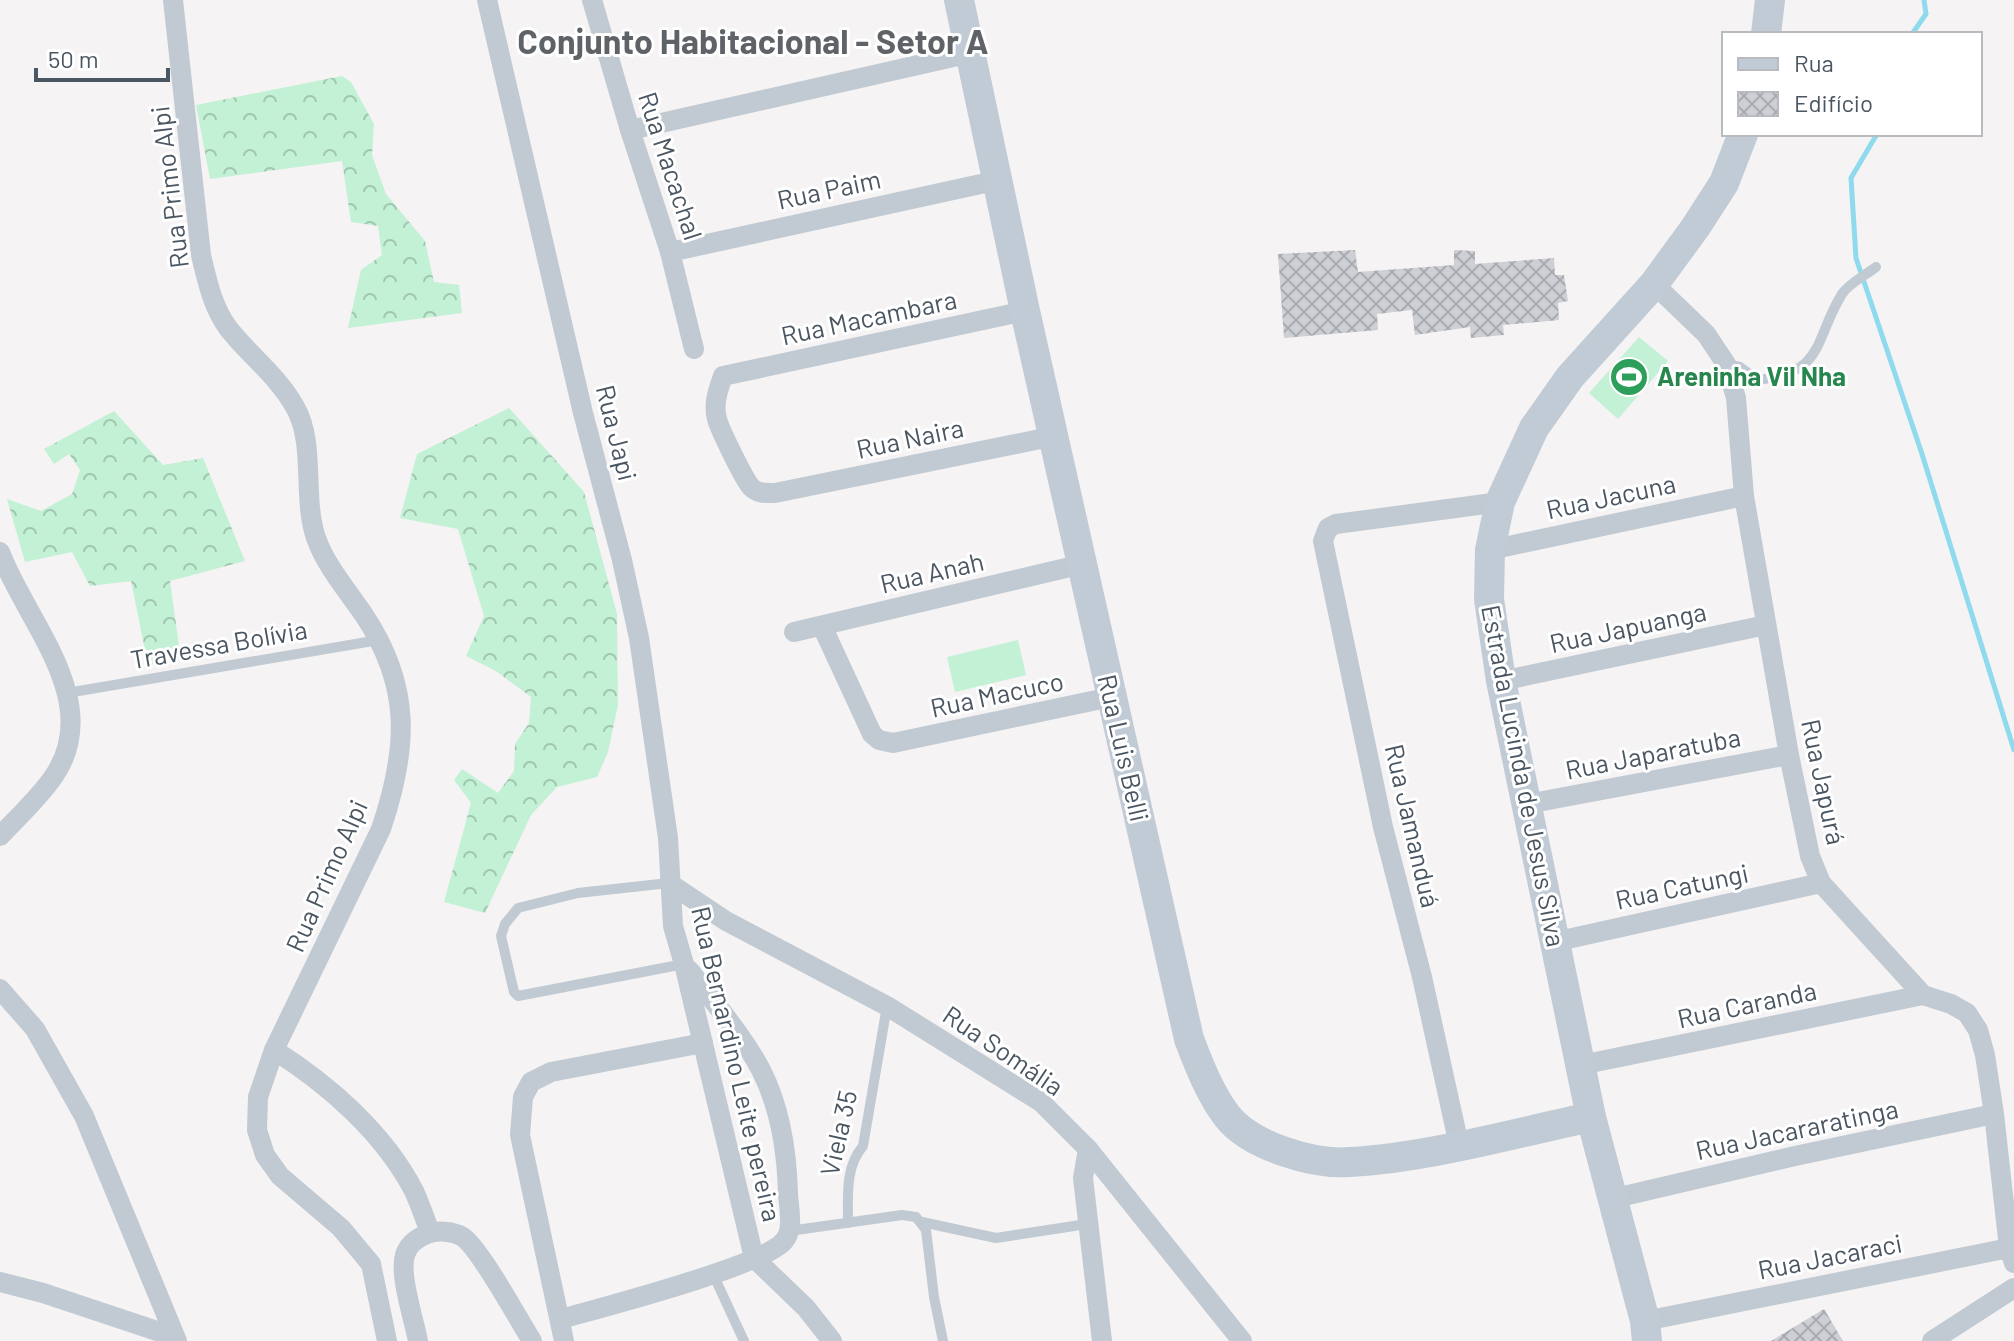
<svg xmlns="http://www.w3.org/2000/svg" width="2014" height="1341" viewBox="0 0 2014 1341" font-family="Barlow,sans-serif">
  <style>
    .forest { fill: url(#forest-crowns) }
    .green { fill: #c3f1d5 }
    .lines { fill: none; stroke-linecap: round; stroke-linejoin: round }
    .stream { stroke: #90daee; stroke-width: 5 }
    .building { fill: url(#building-cross-hatch) }
    .lane { stroke: #c1cad2; stroke-width: 10 }
    .street { stroke: #c1cad2; stroke-width: 20 }
    .secondary { stroke: #c1cbd6; stroke-width: 30 }
    .labels { text-anchor: middle; stroke-width: 6; stroke-linejoin: round; paint-order: stroke }
    .street-label { font-size: 26px; fill: #4a5661; stroke: #fff }
    .leisure-label { font-size: 26px; font-weight: bold; fill: #27864d; stroke: #fff; text-anchor: start }
    .district-label { font-size: 34px; font-weight: bold; fill: #5f6368; stroke: #fff }
  </style>
  <defs>
    <pattern id="forest-crowns" width="20" height="18" patternUnits="userSpaceOnUse" patternTransform="scale(2)"><rect width="20" height="18" fill="#c3f1d5"/><path d="M2 6a3 3 0 1 1 6 0M12 15a3 3 0 1 1 6 0" fill="none" stroke="#a0c6b0"/></pattern>
    <pattern id="building-cross-hatch" width="8" height="8" patternUnits="userSpaceOnUse" patternTransform="scale(2)"><rect width="8" height="8" fill="#cdcfd5"/><path d="M0 0l8 8M0 8l8-8" fill="none" stroke="#a8abb0"/></pattern>
  </defs>
  <rect width="100%" height="100%" fill="#f5f3f3"/>
  <g class="forest">
    <path d="M342,76L351,82L374,124L372,155L386,194L425,241L434,282L459,285L462,313L348,328L361,270L382,255L378,226L351,222L342,161L210,179L196,105Z"/>
    <path d="M509,408L584,492L617,614L618,705L608,752L597,777L557,787L531,815L485,913L444,902L471,803L454,780L462,769L498,793L514,771L515,744L529,723L531,697L496,671L466,656L484,616L458,529L400,518L417,454Z"/>
    <path d="M114,411L163,465L203,458L245,561L170,581L181,660L148,665L131,581L90,586L72,552L25,562L7,499L41,511L72,494L80,470L69,454L54,464L44,449Z"/>
  </g>
  <g class="green">
    <path d="M1639,337L1668,361L1618,419L1589,393Z"/>
    <path d="M1018,640L1026,675L955,692L947,657Z"/>
  </g>
  <g class="lines">
    <g class="stream">
      <path d="M1912,34L1926,14L1924,0"/>
      <path d="M1877,134L1851,178L1856,258L1922,454L2014,750"/>
    </g>
  </g>
  <g class="building">
    <path d="M1355,250L1358,272L1454,265V250L1475,251V264L1554,258L1555,275H1564L1568,301L1558,303L1559,320L1503,325L1504,335L1471,338L1470,327L1415,335L1412,310L1377,314L1378,330L1284,338L1278,254Z"/>
    <path d="M1824,1309L1843,1341H1771Z"/>
  </g>
  <g class="lines">
    <g class="lane">
      <path d="M1726,364L1740,367L1758,380C1826,372 1813,341 1842,294C1849,283 1866,275 1876,267"/>
      <path d="M67,693L379,640"/>
      <path d="M669,883L578,893L518,908L505,924L501,936L514,992L518,996L684,964"/>
      <path d="M922,1222L996,1238L1087,1224"/>
      <path d="M848,1223C848,1196 845,1167 863,1146L887,1006"/>
      <path d="M789,1231L902,1215L916,1217L926,1230L934,1297L943,1341"/>
      <path d="M713,1274L744,1341"/>
    </g>
    <g class="street">
      <path d="M173,0L201,255C207,280 212,306 228,328C249,355 278,376 295,407C316,443 302,497 316,538C326,566 347,590 364,615C412,687 408,749 381,829L274,1050L258,1097L257,1130L265,1155L280,1176L341,1228L371,1264L387,1341"/>
      <path d="M487,0L583,413L622,560L639,638L668,838L673,926L684,964L754,1258"/>
      <path d="M592,0L630,130L670,252L694,349"/>
      <path d="M630,130L971,53"/>
      <path d="M670,252L999,180"/>
      <path d="M1654,284L1706,334L1726,364L1736,398L1744,496L1789,755L1810,856L1821,883L1923,995L1951,1004L1967,1013L1978,1030L1985,1055L1994,1114L2009,1248"/>
      <path d="M1025,311L723,376C718,390 713,404 717,419C720,430 744,479 751,487C758,494 766,493 775,493L1055,436"/>
      <path d="M1490,550L1744,496"/>
      <path d="M0,552C25,620 105,701 54,776C39,798 18,817 0,836"/>
      <path d="M822,626L872,734L879,740L893,743L1111,697"/>
      <path d="M794,632L1083,564"/>
      <path d="M1501,681L1766,625"/>
      <path d="M1527,804L1789,755"/>
      <path d="M669,883L726,921L887,1006L1041,1102L1088,1149L1242,1341"/>
      <path d="M1554,942L1821,883"/>
      <path d="M0,989L35,1029L84,1116L177,1341"/>
      <path d="M274,1050C328,1084 384,1133 414,1191C420,1204 425,1219 430,1232"/>
      <path d="M1581,1065L1923,995"/>
      <path d="M1459,1145L1422,977L1383,827L1323,541L1328,528L1336,524L1500,502"/>
      <path d="M1088,1149L1083,1178L1102,1341"/>
      <path d="M1611,1199L1795,1156L1994,1114"/>
      <path d="M754,1258L806,1308L832,1341"/>
      <path d="M0,1282L43,1293L175,1337"/>
      <path d="M561,1319C600,1308 763,1266 784,1241C794,1230 789,1209 788,1194C787,1153 780,1107 761,1070C742,1034 714,1003 690,971"/>
      <path d="M1645,1321L2009,1248L2014,1263"/>
      <path d="M418,1341C414,1319 399,1276 405,1255C408,1245 417,1238 427,1234C437,1230 453,1231 463,1237C481,1250 518,1319 532,1341"/>
      <path d="M564,1341L520,1135L523,1097L531,1082L551,1072L703,1043"/>
      <path d="M1932,1341L2014,1288"/>
    </g>
    <g class="secondary">
      <path d="M959,0L1025,311L1189,1039C1199,1065 1210,1094 1227,1116C1250,1146 1314,1165 1350,1162C1427,1158 1515,1133 1591,1117"/>
      <path d="M1766,34L1770,0"/>
      <path d="M1647,1341L1645,1321L1591,1117L1501,681L1489,599L1490,550L1500,502L1534,428L1570,377L1654,284L1695,228L1724,183L1743,134"/>
    </g>
  </g>
  <defs>
    <g id="stadium-disc" transform="scale(2)"><circle r="9.5" fill="#2e9e5b" stroke="#fff"/><path d="M0-5a6.5 5 0 1 0 0 10a6.5 5 0 1 0 0-10ZM-3.5-1.8h7v3.6h-7Z" fill="#fff"/></g>
  </defs>
  <g fill-rule="evenodd">
    <use href="#stadium-disc" x="1629" y="377"/>
  </g>
  <g class="labels">
    <g class="street-label">
      <text transform="translate(670 166) rotate(72)" y="9">Rua Macachal</text>
      <text transform="translate(170 187) rotate(-97)" y="9">Rua Primo Alpi</text>
      <text transform="translate(829 190) rotate(-12)" y="9">Rua Paim</text>
      <text transform="translate(869 318) rotate(-12)" y="9">Rua Macambara</text>
      <text transform="translate(616 433) rotate(76)" y="9">Rua Japi</text>
      <text transform="translate(910 439) rotate(-12)" y="9">Rua Naira</text>
      <text transform="translate(1611 497) rotate(-12)" y="9">Rua Jacuna</text>
      <text transform="translate(932 573) rotate(-13)" y="9">Rua Anah</text>
      <text transform="translate(1628 628) rotate(-12)" y="9">Rua Japuanga</text>
      <text transform="translate(219 645) rotate(-10)" y="9">Travessa Bolívia</text>
      <text transform="translate(997 695) rotate(-12)" y="9">Rua Macuco</text>
      <text transform="translate(1123 748) rotate(77)" y="9">Rua Luis Belli</text>
      <text transform="translate(1653 754) rotate(-11)" y="9">Rua Japaratuba</text>
      <text transform="translate(1523 776) rotate(79)" y="9">Estrada Lucinda de Jesus Silva</text>
      <text transform="translate(1823 782) rotate(78)" y="9">Rua Japurá</text>
      <text transform="translate(1412 826) rotate(77)" y="9">Rua Jamanduá</text>
      <text transform="translate(327 876) rotate(-66)" y="9">Rua Primo Alpi</text>
      <text transform="translate(1682 887) rotate(-12)" y="9">Rua Catungi</text>
      <text transform="translate(1747 1005) rotate(-12)" y="9">Rua Caranda</text>
      <text transform="translate(1003 1051) rotate(34)" y="9">Rua Somália</text>
      <text transform="translate(736 1064) rotate(77)" y="9">Rua Bernardino Leite pereira</text>
      <text transform="translate(1797 1130) rotate(-12)" y="9">Rua Jacararatinga</text>
      <text transform="translate(839 1133) rotate(-77)" y="9">Viela 35</text>
      <text transform="translate(1830 1257) rotate(-11)" y="9">Rua Jacaraci</text>
    </g>
    <g class="leisure-label">
      <text x="1657" y="386">Areninha Vil Nha</text>
    </g>
    <g class="district-label">
      <text x="753" y="54">Conjunto Habitacional - Setor A</text>
    </g>
  </g>
  <rect x="1722" y="32" width="260" height="104" fill="#ffffff" stroke="#b7bbc0" stroke-width="2"/>
  <rect x="1738" y="58" width="40" height="12" fill="#c1cbd6" stroke="#b7bbc0" stroke-width="2"/>
  <text x="1794" y="72" font-size="24" fill="#4a5661">Rua</text>
  <rect x="1738" y="92" width="40" height="24" fill="url(#building-cross-hatch)" stroke="#b7bbc0" stroke-width="2"/>
  <text x="1794" y="112" font-size="24" fill="#4a5661">Edifício</text>
  <path d="M36 68v12h132v-12" fill="none" stroke="#4a5661" stroke-width="4"/>
  <text x="48" y="68" font-size="24" fill="#4a5661" stroke="#ffffff" stroke-width="6" paint-order="stroke">50 m</text>
</svg>
